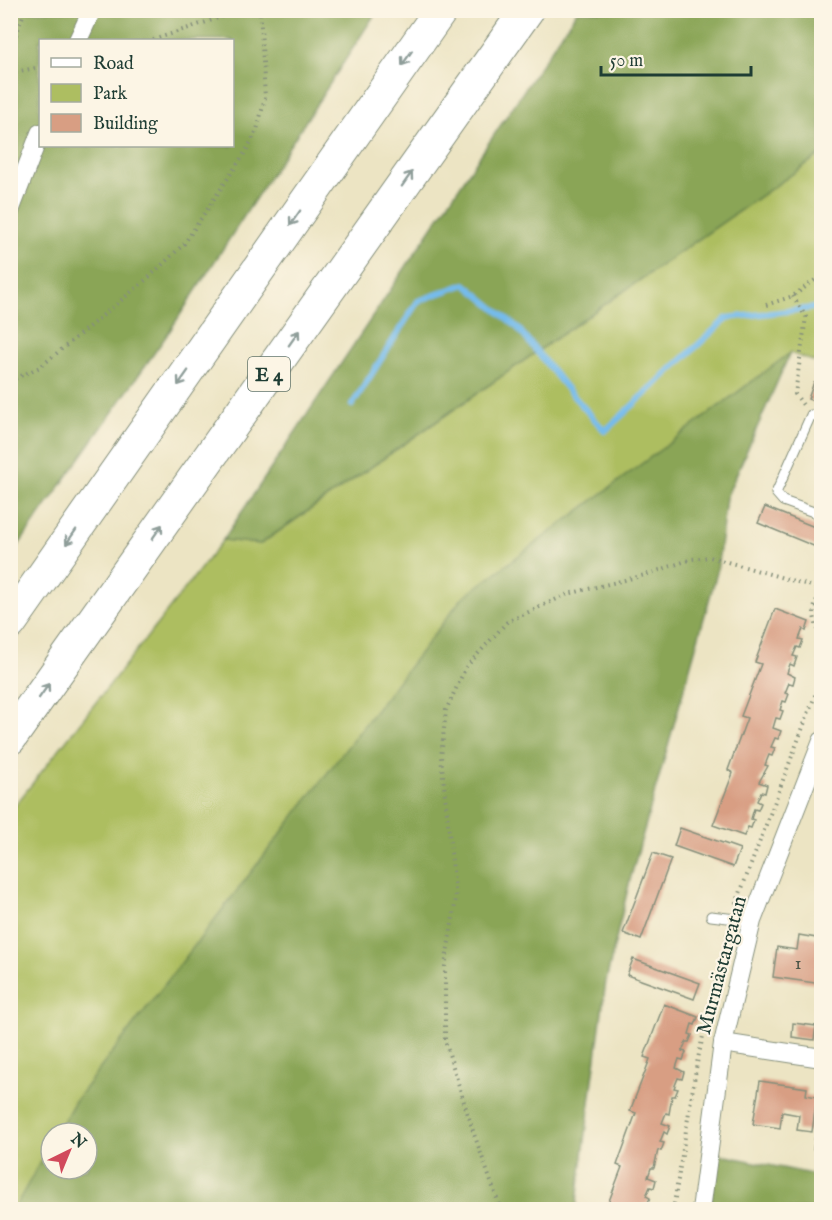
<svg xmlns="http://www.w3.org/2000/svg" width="832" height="1220" viewBox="0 0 832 1220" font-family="'IM FELL English',serif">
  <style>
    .green { fill: #adbe61; stroke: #667e4a; stroke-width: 1.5 }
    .forest { fill: #8aa557; stroke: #547146; stroke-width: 1.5; fill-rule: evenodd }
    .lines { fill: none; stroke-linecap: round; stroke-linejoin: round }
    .stream { stroke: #75bbec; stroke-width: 6 }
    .building { fill: #d89e83 }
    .service-casing { stroke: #86907c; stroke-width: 11 }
    .minor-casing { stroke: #86907c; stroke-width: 20 }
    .motorway-casing { stroke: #86907c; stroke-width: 35 }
    .path { stroke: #86907c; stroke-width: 4; stroke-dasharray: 1.5 4.5; stroke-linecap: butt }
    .service { stroke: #fff; stroke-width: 9 }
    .minor { stroke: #fff; stroke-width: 18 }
    .motorway { stroke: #fff; stroke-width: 33 }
    .oneway { stroke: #8f9e9a }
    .labels { text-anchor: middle; stroke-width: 4.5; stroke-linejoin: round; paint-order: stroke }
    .number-label { font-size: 18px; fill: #4d5548 }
    .shield { fill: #fcf5e5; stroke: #617469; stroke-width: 1.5 }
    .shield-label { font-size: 20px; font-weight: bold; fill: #1f3d34 }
    .street-label { font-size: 21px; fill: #1f3d34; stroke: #fcf5e5 }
  </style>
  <rect width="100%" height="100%" fill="#fcf5e5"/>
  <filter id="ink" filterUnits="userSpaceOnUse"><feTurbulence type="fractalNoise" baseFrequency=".0167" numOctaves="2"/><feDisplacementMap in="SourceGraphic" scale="12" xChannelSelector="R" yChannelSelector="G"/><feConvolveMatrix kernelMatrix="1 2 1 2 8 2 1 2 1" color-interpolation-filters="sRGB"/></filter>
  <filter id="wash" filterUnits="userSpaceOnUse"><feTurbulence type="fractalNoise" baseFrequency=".008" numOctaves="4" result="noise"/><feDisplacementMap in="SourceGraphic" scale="24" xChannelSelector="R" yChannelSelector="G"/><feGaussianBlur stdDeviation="1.35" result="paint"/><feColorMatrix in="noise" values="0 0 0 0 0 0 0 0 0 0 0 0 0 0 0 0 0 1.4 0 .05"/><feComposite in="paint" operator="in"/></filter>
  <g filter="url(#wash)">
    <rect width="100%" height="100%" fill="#ece4c3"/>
    <path class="green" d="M821,154V364L790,353L75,1101L57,1133H51V1143L14,1210L10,1209V812L223,540L261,544Z"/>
    <g class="forest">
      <path d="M11,11H377L169,332L11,556ZM40,40H232V146H40Z"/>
      <path d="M577,11H821V154L260,544L223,540Z"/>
      <path d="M790,353L726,498L717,572L630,880L606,981L576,1209H14L51,1143V1169H87V1133H57L75,1101L462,598Z"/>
      <path d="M717,1154L821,1176V1209L710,1210Z"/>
    </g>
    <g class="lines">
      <path class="stream" d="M352,405L418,301L465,284L517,327L568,390L605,431L727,318L822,307"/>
    </g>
    <g id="blocks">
      <g class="building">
        <path d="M814,382L822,385V404L808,399Z"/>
        <path d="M765,507L822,530L816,547L758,523Z"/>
        <path d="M775,609L809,622L806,631L803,629L799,639L803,640L800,648L797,647L793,656L797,657L794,666L790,664L787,673L795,677L793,684L789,683L785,693L789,694L786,702L783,701L780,710L783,711L780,719L776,718L773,728L781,731L778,739L775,738L771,747L775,748L772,756L769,755L765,765L768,766L759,782L767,785L765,793L761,792L757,801L761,803L758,810L754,809L751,819L754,820L751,828L748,827L744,836L713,825L733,773L728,770L747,718L741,716L761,664L755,662Z"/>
        <path d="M680,828L740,849L733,867L674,846Z"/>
        <path d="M653,853L671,859L641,940L623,933Z"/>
        <path d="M799,935L822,939V984L773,977L777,947L797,950Z"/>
        <path d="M633,959L700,983L694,999L627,975Z"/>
        <path d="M664,1004L698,1017L695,1025L692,1024L689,1034L692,1035L689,1042H686L682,1051L686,1052L683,1060L679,1059L676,1068L684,1072L682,1079L678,1078L674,1088L678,1089L675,1096H672L669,1114L666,1113L662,1123L670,1126L667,1134L664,1132L660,1142L664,1143L661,1151L658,1150L654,1168H651L648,1177L656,1180L654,1188L650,1187L646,1196L650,1198L647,1205L644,1204L642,1209H606L622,1167L617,1165L636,1113L630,1111L650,1059L644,1057Z"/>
        <path d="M793,1023L816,1026L814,1040L792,1037Z"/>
        <path d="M760,1081L807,1088L806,1095L817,1097L812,1132L797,1130L799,1115L782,1112L780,1128L753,1124Z"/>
        <path d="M815,1135L822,1136V1150L813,1149Z"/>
      </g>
    </g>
  </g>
  <g filter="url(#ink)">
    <use href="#blocks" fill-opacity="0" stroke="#86907c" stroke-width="1.5"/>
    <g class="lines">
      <g class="service-casing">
        <g id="service">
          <path d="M822,416L811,415L776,493L783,501L822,515"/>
          <path d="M711,916L752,921"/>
        </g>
      </g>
      <g class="minor-casing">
        <g id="minor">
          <path d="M78,40L92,10"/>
          <path d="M10,211L40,133"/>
          <path d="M723,1043L822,1058"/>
          <path d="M701,1210L723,1043L752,921L822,741"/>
        </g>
      </g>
      <g class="motorway-casing">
        <g id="motorway">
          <path d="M10,623L441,10"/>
          <path d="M10,738L527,10"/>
        </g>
      </g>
      <g class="path">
        <path d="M153,40L242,10"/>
        <path d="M10,52L25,10"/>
        <path d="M10,73L40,67"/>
        <path d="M793,296L806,317L795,394L803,405"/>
        <path d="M766,305L793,296L822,275"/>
        <path d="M10,381L40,367L147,279L184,244L246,151L257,130L265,98L260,10"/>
        <path d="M822,589C810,610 813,618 822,640"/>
        <path d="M736,904L822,677"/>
        <path d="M706,1023L728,931"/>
        <path d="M501,1210L474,1134L445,1041V966L456,898L441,757L446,710L466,667L507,622L568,594L645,575L692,559L710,557L822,589"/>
        <path d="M673,1210L697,1063L703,1036"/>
      </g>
      <use href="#service" class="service"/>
      <use href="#minor" class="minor"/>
      <use href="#motorway" class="motorway"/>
    </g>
    <defs><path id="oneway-shaft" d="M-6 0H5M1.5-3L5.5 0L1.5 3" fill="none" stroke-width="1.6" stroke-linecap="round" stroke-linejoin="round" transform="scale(1.5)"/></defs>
    <g class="oneway">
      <use href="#oneway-shaft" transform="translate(407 58) rotate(125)"/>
      <use href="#oneway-shaft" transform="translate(407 179) rotate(-55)"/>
      <use href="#oneway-shaft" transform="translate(295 218) rotate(125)"/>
      <use href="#oneway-shaft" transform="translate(294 338) rotate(-55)"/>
      <use href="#oneway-shaft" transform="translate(183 378) rotate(125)"/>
      <use href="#oneway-shaft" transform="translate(157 532) rotate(-55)"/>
      <use href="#oneway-shaft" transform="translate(71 537) rotate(125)"/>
      <use href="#oneway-shaft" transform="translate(44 691) rotate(-55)"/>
    </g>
  </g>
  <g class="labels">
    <g class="number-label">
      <text x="798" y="969">1</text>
    </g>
    <rect class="shield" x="248" y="357" width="42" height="34" rx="4.5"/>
    <g class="shield-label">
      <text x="269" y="381">E 4</text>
    </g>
    <g class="street-label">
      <text transform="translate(721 965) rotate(-75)" y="7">Murmästargatan</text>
    </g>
  </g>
  <rect width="832" height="1220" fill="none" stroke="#fcf5e5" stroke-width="36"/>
  <rect x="39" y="39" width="195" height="108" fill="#fcf5e5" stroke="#a4ab9e" stroke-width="1.5"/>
  <rect x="51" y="58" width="30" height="9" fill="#ffffff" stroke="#a4ab9e" stroke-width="1.5"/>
  <text x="93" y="69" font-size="18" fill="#1f3d34">Road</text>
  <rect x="51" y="84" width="30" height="18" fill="#adbe61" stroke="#a4ab9e" stroke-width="1.5"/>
  <text x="93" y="99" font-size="18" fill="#1f3d34">Park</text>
  <rect x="51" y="114" width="30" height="18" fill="#d89e83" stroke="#a4ab9e" stroke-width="1.5"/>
  <text x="93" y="129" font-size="18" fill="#1f3d34">Building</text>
  <g transform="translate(69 1151) rotate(43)"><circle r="28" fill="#fcf5e5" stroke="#a4ab9e" stroke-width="1.5"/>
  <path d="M0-4.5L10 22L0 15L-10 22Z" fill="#d1495b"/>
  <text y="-9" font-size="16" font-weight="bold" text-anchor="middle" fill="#1f3d34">N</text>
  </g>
  <path d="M601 66v9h150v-9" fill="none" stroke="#1f3d34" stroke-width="3"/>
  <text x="610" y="66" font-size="18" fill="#1f3d34" stroke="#fcf5e5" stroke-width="4.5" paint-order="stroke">50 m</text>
</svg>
